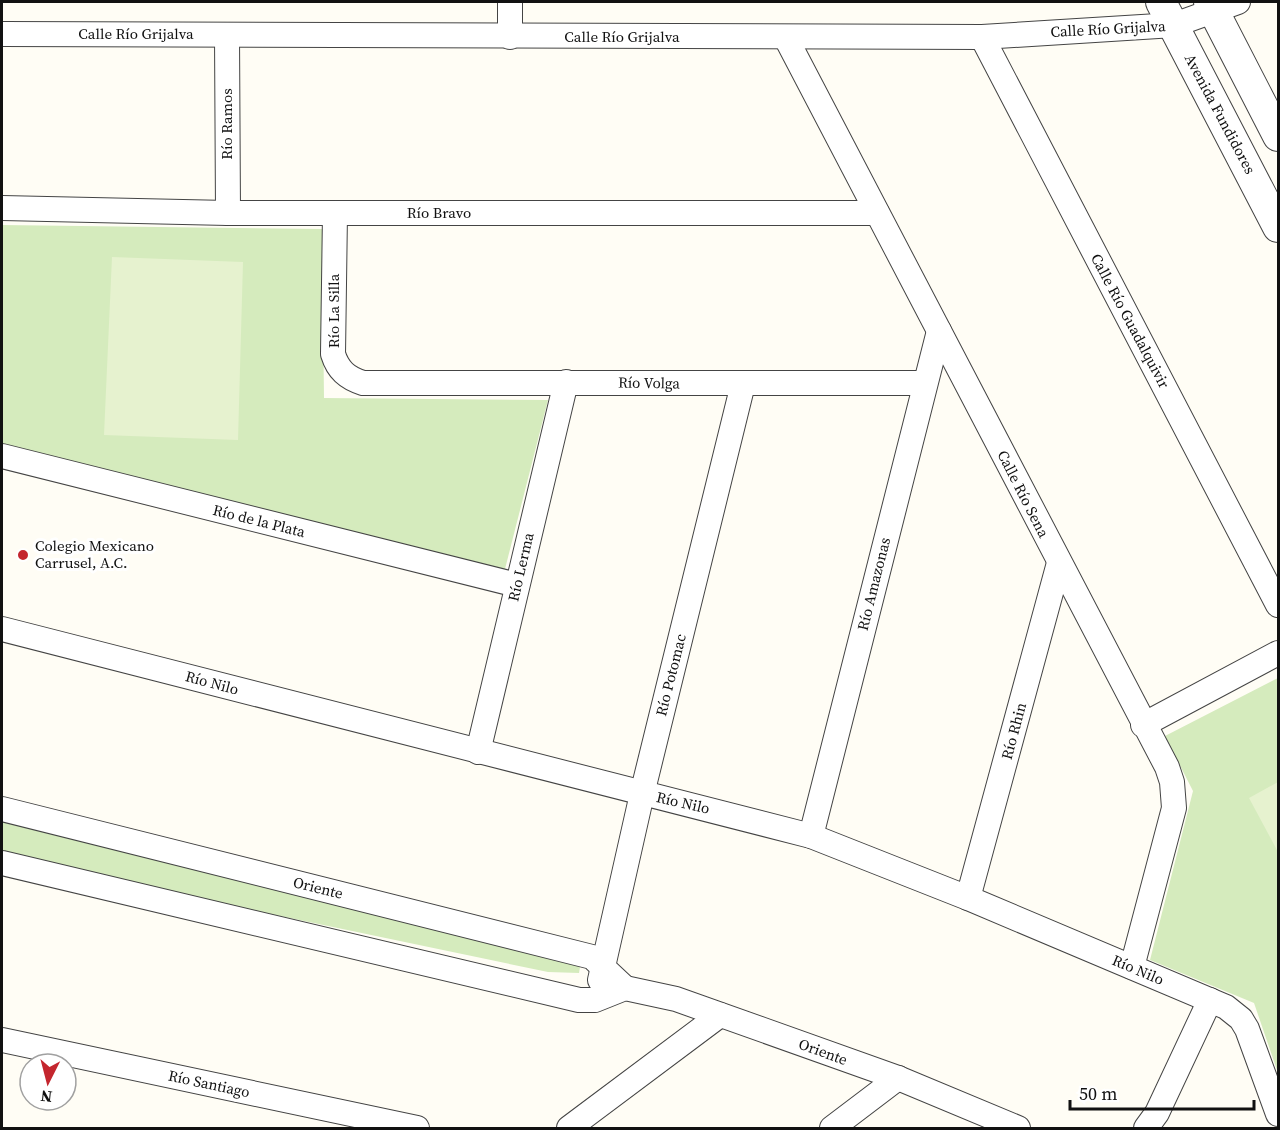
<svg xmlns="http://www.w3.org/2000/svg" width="1280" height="1130" viewBox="0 0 1280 1130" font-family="'Source Serif 4',serif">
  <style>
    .green { fill: #d5ebbd }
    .pitch { fill: #e6f2cf }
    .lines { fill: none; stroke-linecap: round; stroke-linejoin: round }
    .minor-casing { stroke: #444; stroke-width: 26 }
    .tertiary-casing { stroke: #444; stroke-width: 32 }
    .minor { stroke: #fff; stroke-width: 24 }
    .tertiary { stroke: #fff; stroke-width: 30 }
    .poi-dot { fill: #c4262e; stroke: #fff; stroke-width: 2 }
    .labels { text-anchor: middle; stroke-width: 6; stroke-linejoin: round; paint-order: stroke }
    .street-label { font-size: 15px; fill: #111; stroke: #fff }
    .poi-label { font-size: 15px; fill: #111; stroke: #fff; text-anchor: start }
  </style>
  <rect width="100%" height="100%" fill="#fffdf5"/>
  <g class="green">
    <path d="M2,225L322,229L324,398L548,400L505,569L2,445Z"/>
    <path d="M1278,678V1073L1254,1003L1150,960L1193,791L1165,736Z"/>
    <path d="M2,815L581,961L579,973L548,972L22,862L2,855Z"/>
  </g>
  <g class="pitch">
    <path d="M112,257L243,262L238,440L104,435Z"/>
    <path d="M1278,782V852L1249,798Z"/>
  </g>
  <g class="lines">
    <g class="minor-casing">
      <g id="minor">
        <path d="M2,34L982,37L1174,25L1238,2"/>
        <path d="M227,35L228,213"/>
        <path d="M510,37V2"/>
        <path d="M982,37L1278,605"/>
        <path d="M786,38L1167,767L1172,782L1174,808L1132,967"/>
        <path d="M2,208L228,213H877"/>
        <path d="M335,213L333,354C338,370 347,378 363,383H925"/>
        <path d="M2,456L517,585"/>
        <path d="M2,629L811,836L968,898L1226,1007L1241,1019L1247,1029L1278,1114"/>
        <path d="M1143,725L1278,653"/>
        <path d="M478,752L566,382"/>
        <path d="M2,809L592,957L625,988"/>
        <path d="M811,836L939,331"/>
        <path d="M2,863L579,1000H595L625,988L676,999L898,1078L1018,1128"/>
        <path d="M968,898L1059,563"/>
        <path d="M600,980L642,794L743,384"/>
        <path d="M2,1040L417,1128"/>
        <path d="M569,1128L720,1015"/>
        <path d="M832,1128L898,1078"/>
        <path d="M1146,1128L1157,1113L1210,1000"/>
      </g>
    </g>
    <g class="tertiary-casing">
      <g id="tertiary">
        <path d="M1161,2L1278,227"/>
        <path d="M1209,2L1278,136"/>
      </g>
    </g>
    <use href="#minor" class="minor"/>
    <use href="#tertiary" class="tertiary"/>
  </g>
  <circle class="poi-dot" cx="23" cy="555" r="6"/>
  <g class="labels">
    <g class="street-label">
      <text transform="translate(1108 29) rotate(-3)" y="5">Calle Río Grijalva</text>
      <text x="136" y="39">Calle Río Grijalva</text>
      <text x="622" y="42">Calle Río Grijalva</text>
      <text transform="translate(1220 114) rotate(62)" y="5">Avenida Fundidores</text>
      <text transform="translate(227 124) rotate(-90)" y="5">Río Ramos</text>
      <text x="439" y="218">Río Bravo</text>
      <text transform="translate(334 311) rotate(-90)" y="5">Río La Silla</text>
      <text transform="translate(1130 321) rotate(62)" y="5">Calle Río Guadalquivir</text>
      <text transform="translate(649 383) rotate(1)" y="5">Río Volga</text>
      <text transform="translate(1023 494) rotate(63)" y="5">Calle Río Sena</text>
      <text transform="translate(259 521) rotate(14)" y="5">Río de la Plata</text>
      <text transform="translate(521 567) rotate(-77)" y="5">Río Lerma</text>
      <text transform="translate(874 584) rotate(-76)" y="5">Río Amazonas</text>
      <text transform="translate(671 675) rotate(-76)" y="5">Río Potomac</text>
      <text transform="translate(212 683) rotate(15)" y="5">Río Nilo</text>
      <text transform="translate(1014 731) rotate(-75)" y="5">Río Rhin</text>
      <text transform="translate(683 803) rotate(13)" y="5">Río Nilo</text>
      <text transform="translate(318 888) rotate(14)" y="5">Oriente</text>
      <text transform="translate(1138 970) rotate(23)" y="5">Río Nilo</text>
      <text transform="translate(823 1052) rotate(20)" y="5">Oriente</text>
      <text transform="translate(209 1084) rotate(12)" y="5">Río Santiago</text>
    </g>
    <g class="poi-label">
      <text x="35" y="551">Colegio Mexicano<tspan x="35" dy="17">Carrusel, A.C.</tspan></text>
    </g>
  </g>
  <rect width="1280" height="1130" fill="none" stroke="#111111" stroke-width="6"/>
  <g transform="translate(48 1082) rotate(186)"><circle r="28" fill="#ffffff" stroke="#a0a0a0" stroke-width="1.5"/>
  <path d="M0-4.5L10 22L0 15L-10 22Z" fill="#c4262e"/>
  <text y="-9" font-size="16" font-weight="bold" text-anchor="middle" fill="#111111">N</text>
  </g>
  <path d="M1070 1100v9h184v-9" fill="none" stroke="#111111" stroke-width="3"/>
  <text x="1079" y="1100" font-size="18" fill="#111111" stroke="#ffffff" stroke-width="4.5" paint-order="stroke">50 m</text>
</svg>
